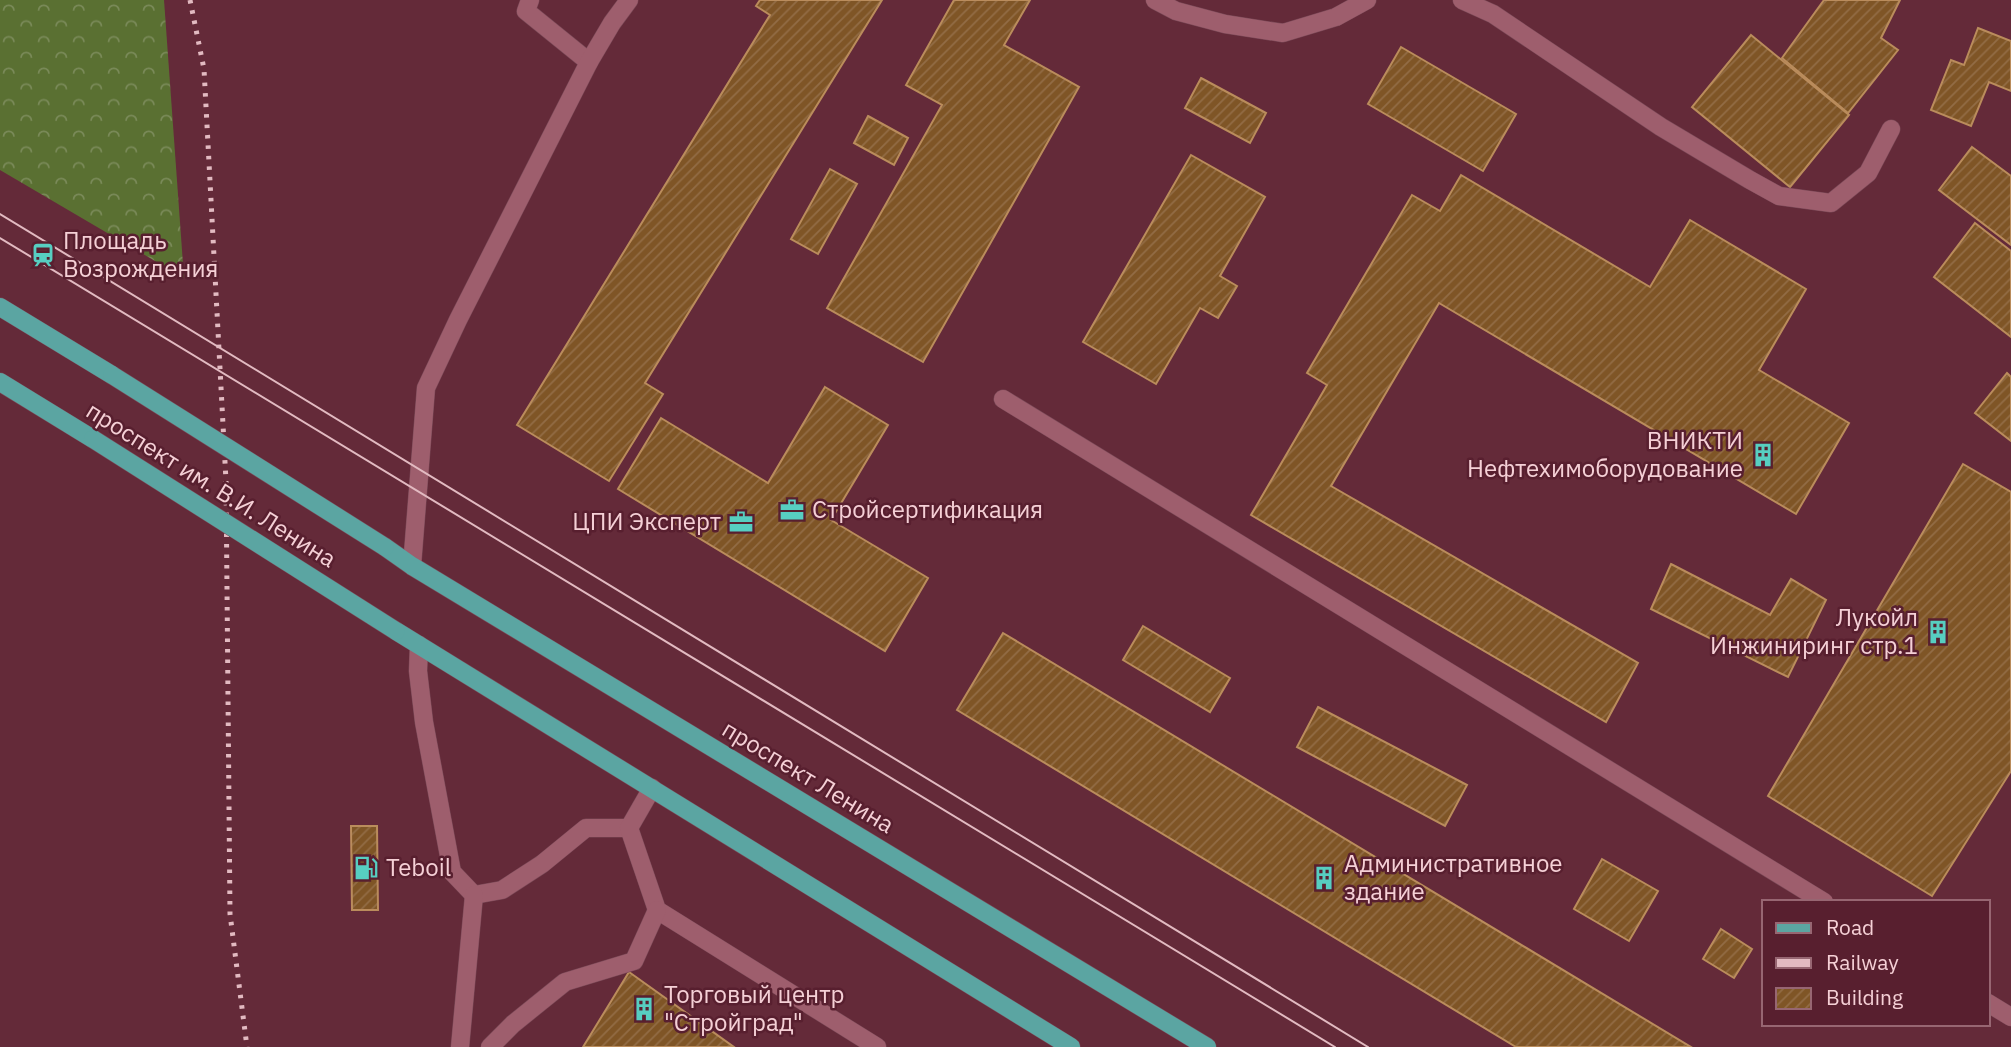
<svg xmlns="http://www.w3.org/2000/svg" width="2011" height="1047" viewBox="0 0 2011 1047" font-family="'IBM Plex Sans',sans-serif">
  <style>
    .forest { fill: url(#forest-crowns) }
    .building { fill: url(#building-hatch); stroke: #ba8c5c; stroke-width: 2 }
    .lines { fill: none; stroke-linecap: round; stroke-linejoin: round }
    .minor-casing { stroke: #7a4957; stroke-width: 19 }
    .major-casing { stroke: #7a4957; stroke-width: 19 }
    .minor { stroke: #9e5e6d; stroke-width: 18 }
    .major { stroke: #5ba5a2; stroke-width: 18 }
    .tram { stroke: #e2bac1; stroke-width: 2 }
    .rail { stroke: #e2bac1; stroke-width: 5; stroke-dasharray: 3.5 7; stroke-linecap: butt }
    .major-bridge-casing { stroke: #7a4957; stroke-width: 19; stroke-linecap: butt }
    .major-bridge { stroke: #5ba5a2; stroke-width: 18 }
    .labels { text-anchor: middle; stroke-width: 5; stroke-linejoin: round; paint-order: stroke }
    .poi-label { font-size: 24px; fill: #f5d0d6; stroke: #581f2f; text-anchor: start }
    .street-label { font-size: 24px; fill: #f5d0d6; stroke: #581f2f }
  </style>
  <defs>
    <pattern id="forest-crowns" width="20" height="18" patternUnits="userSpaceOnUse" patternTransform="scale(1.75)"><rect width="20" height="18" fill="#5a7032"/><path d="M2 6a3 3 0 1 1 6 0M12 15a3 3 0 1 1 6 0" fill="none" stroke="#7a8a59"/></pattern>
    <pattern id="building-hatch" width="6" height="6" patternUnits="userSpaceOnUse" patternTransform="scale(1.75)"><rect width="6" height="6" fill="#7f5526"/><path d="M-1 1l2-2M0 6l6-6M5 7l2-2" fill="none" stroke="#926c45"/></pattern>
  </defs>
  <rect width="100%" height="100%" fill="#642a39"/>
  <path class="forest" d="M0,0H164L184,278L0,170Z"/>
  <g class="building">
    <path d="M760,0H882L645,383L663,394L609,481L517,425L770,15L756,6Z"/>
    <path d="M954,0H1030L1004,45L1079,87L923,362L827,308L942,105L906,85Z"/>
    <path d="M1824,0H1900L1881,38L1898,50L1848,113L1782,58Z"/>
    <path d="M1978,28L2011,41V91L1989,82L1971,126L1931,110L1951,60L1964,65Z"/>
    <path d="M1751,35L1849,115L1790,187L1692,107Z"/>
    <path d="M1401,47L1516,114L1483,171L1368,104Z"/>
    <path d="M1201,78L1266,113L1250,143L1185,108Z"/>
    <path d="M868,116L908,138L894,165L854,143Z"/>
    <path d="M1972,147L2011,176V245L1939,190Z"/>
    <path d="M1191,155L1265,197L1220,276L1237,286L1218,318L1200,308L1156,384L1083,342Z"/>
    <path d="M830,169L857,184L818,254L791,239Z"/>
    <path d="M1461,175L1650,287L1690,220L1806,289L1759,370L1849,423L1796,514L1439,303L1331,486L1638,663L1606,722L1251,515L1327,385L1307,373L1412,195L1440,211Z"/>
    <path d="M1975,223L2011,251V337L1934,277Z"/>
    <path d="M2007,373L2011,377V441L1975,413Z"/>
    <path d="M825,387L888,425L831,520L928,578L885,651L618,489L661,418L768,483Z"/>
    <path d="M1963,464L2011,492V771L1932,896L1768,796Z"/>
    <path d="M1671,564L1770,615L1791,579L1826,600L1788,677L1651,609Z"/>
    <path d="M1143,626L1230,678L1210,712L1123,660Z"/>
    <path d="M1003,633L1691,1047H1516L957,710Z"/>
    <path d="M1318,707L1467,785L1445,826L1297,747Z"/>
    <path d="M351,826H377L378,910H352Z"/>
    <path d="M1602,859L1658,891L1629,941L1574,909Z"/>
    <path d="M1721,929L1752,949L1734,978L1703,959Z"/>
    <path d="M629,972L734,1047H583Z"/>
  </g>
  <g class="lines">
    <g class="minor-casing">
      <g id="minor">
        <path d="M530,0L526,11L589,62"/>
        <path d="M1155,0L1176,11L1225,24L1283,33L1336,17L1367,0"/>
        <path d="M1462,0L1493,14L1661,127L1750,180L1779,196L1831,203L1868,173L1891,129"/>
        <path d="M1003,399L1824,902"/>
        <path d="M412,566L426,388L458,320L589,62L612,23L629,0"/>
        <path d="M419,645L418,671L424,722L452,872L474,895L502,890L542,864L586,828H629"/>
        <path d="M652,788L629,828L657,910L877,1047"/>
        <path d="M1988,1003L2011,1017"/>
        <path d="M460,1047L474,895"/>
        <path d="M490,1047L513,1024L565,982L634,961L657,910"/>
      </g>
    </g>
    <g class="major-casing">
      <g id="major">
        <path d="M0,307L112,375"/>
        <path d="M0,382L93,439"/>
        <path d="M385,547L412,566L1207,1047"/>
        <path d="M396,631L1071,1047"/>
      </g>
    </g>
    <use href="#minor" class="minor"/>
    <use href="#major" class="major"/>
    <g class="tram">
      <path d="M0,214L1368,1047"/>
      <path d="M0,238L1335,1047"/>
    </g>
    <path class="rail" d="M190,0L204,69L226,481L230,914L247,1047"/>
    <g class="major-bridge-casing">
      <g id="major-bridge">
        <path d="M112,375L385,547"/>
        <path d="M93,439L396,631"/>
      </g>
    </g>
    <use href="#major-bridge" class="major-bridge"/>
  </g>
  <defs>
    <g id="station-bare" transform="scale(1.89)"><path d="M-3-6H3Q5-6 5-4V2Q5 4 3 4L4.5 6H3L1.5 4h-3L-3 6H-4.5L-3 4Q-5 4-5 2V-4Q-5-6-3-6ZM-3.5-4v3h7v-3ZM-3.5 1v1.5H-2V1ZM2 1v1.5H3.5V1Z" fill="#57cec1" stroke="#581f2f" stroke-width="2.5" paint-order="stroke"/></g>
    <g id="building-bare" transform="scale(1.89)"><path d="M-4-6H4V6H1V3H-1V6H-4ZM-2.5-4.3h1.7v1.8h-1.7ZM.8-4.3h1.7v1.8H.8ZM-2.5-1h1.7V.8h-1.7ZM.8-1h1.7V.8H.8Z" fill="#57cec1" stroke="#581f2f" stroke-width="2.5" paint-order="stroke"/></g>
    <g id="office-bare" transform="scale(1.89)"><path d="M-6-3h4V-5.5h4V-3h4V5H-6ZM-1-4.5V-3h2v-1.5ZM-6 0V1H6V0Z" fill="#57cec1" stroke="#581f2f" stroke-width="2.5" paint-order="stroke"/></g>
    <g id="fuel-bare" transform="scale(1.89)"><path d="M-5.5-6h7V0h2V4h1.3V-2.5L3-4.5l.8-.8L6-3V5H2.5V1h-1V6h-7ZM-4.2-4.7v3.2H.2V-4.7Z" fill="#57cec1" stroke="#581f2f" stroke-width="2.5" paint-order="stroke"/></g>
  </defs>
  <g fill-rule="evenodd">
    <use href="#station-bare" x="43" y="255"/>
    <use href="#building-bare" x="1763" y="455"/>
    <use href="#office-bare" x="792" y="510"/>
    <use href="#office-bare" x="741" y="522"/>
    <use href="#building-bare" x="1938" y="632"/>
    <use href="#fuel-bare" x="366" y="868"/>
    <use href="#building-bare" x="1324" y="878"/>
    <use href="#building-bare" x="644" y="1009"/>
  </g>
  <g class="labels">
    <g class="poi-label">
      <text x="63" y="249">Площадь<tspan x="63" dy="28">Возрождения</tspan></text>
      <text x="1743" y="449" text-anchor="end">ВНИКТИ<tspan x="1743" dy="28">Нефтехимоборудование</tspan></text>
      <text x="812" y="518">Стройсертификация</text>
      <text x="721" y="530" text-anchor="end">ЦПИ Эксперт</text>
      <text x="1918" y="626" text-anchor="end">Лукойл<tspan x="1918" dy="28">Инжиниринг стр.1</tspan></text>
      <text x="1344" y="872">Административное<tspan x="1344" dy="28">здание</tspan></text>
      <text x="386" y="876">Teboil</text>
      <text x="664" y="1003">Торговый центр<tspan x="664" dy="28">"Стройград"</tspan></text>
    </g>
    <g class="street-label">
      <text transform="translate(211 485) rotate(32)" y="8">проспект им. В.И. Ленина</text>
      <text transform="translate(808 777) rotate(31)" y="8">проспект Ленина</text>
    </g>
  </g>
  <rect x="1762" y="900" width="228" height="126" fill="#581f2f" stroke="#976672" stroke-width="2"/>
  <rect x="1776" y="923" width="35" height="10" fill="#5ba5a2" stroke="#976672" stroke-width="2"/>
  <text x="1826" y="935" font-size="21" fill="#f5d0d6">Road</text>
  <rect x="1776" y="958" width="35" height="10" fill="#e2bac1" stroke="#976672" stroke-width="2"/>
  <text x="1826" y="970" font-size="21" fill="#f5d0d6">Railway</text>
  <rect x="1776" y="988" width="35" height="21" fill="url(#building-hatch)" stroke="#976672" stroke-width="2"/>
  <text x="1826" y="1005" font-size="21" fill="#f5d0d6">Building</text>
</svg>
